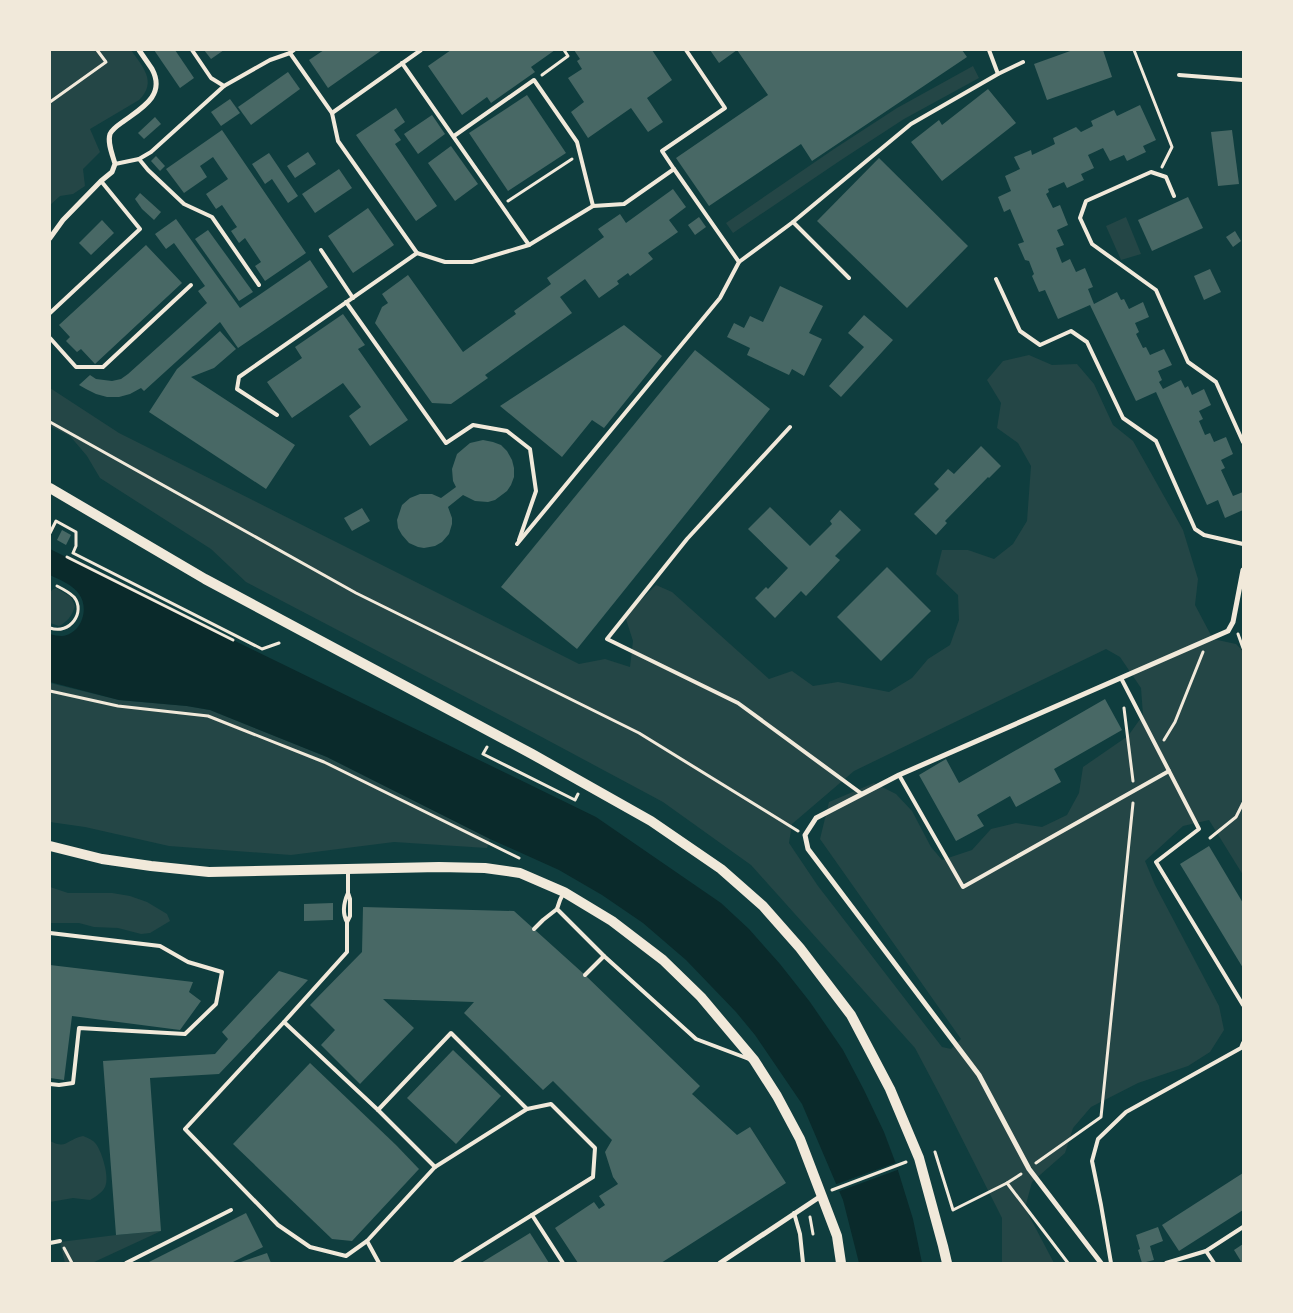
<svg xmlns="http://www.w3.org/2000/svg" width="1293" height="1313" viewBox="0 0 1293 1313" font-family="Ubuntu,sans-serif">
  <style>
    .green { fill: #244646; fill-rule: evenodd }
    .water { fill: #0a2a2b }
    .pier { fill: #0f3d3e }
    .building { fill: #486865 }
    .lines { fill: none; stroke-linecap: round; stroke-linejoin: round }
    .path { stroke: #f1e9da; stroke-width: 3 }
    .service { stroke: #f1e9da; stroke-width: 4 }
    .minor { stroke: #f1e9da; stroke-width: 5 }
    .secondary { stroke: #f1e9da; stroke-width: 10 }
  </style>
  <rect width="100%" height="100%" fill="#0f3d3e"/>
  <g class="green">
    <path d="M50,50H131C142,66 158,82 139,100L90,129L100,152L83,169L85,186L73,194L60,196L50,205Z"/>
    <path d="M973,66L979,78L904,119L841,160L733,233L726,223L834,149L897,108Z"/>
    <path d="M1126,217L1141,254L1121,260L1106,226Z"/>
    <path d="M1029,355L1052,365L1077,364L1094,384L1113,425L1133,441L1183,530L1198,579L1195,605L1213,639L1236,644L1243,651V875L1209,820L1183,826L1145,861L1155,885L1219,1006L1224,1030L1210,1052L1188,1066L1138,1083L1091,1107L1073,1128L1065,1153L1032,1182L1025,1208L1054,1263H1002V1218L942,1099L915,1048L751,865L663,802L538,735L246,582L211,549L100,478L87,456L70,436L50,426V388L119,433L579,664L605,659L630,667L633,641L625,616L656,585L672,592L769,679L792,671L813,686L838,682L889,692L912,678L928,659L950,645L959,620L958,595L936,574L942,550H968L994,559L1013,544L1027,521L1031,466L1018,443L997,428L1001,403L987,380L1003,361ZM1106,649L1120,657L1141,688L1143,715L1128,736L1083,767L1079,793L1067,815L1042,827L1016,823L991,829L972,850L942,860L931,847L912,811L896,794L874,783L829,802L820,839L961,1039L951,1049L942,1047L818,886L789,843L792,824L854,771Z"/>
    <path d="M56,588L71,597L75,606C72,616 67,622 59,626L50,623V593L52,590Z"/>
    <path d="M50,683L119,700L187,706L210,710L327,757L490,839L487,848L394,842L291,855L169,846L85,827L50,822Z"/>
    <path d="M50,887L68,893H112L130,896L147,902L167,914L170,921L150,933L141,934L118,928L94,927L79,923H50Z"/>
    <path d="M83,1136C88,1138 93,1140 96,1144C102,1152 110,1178 105,1187C103,1192 95,1197 90,1200L73,1198L50,1202V1141C67,1150 67,1139 83,1136Z"/>
    <path d="M161,1231L92,1263H65L60,1242L116,1235Z"/>
  </g>
  <path class="water" d="M50,549L233,640L596,817L721,903L749,929L780,964L810,1002L843,1050L864,1090L884,1132L896,1164L913,1219L922,1263H859L843,1200L837,1186L802,1104L755,1035L736,1012L686,960L643,923L602,895L559,870L490,839L327,757L210,710L187,706L119,700L50,682V634C53,635 58,636 62,636C81,634 90,609 79,594C73,585 60,580 50,575Z"/>
  <path class="pier" d="M898,1162L900,1169L837,1192L834,1185Z"/>
  <g class="building">
    <path d="M154,50H175L194,78L180,88Z"/>
    <path d="M204,50H224L211,59Z"/>
    <path d="M324,50H382L328,88L309,60Z"/>
    <path d="M451,50H555L531,67L535,72L491,103L487,97L462,115L428,66Z"/>
    <path d="M574,50H652L672,80L647,98L663,122L648,132L631,108L588,138L571,112L584,102L568,78L582,69L577,61L580,59Z"/>
    <path d="M710,50H962L967,57L812,161L801,144L709,206L676,158L768,95L737,50L719,63Z"/>
    <path d="M1073,50H1103L1112,77L1047,100L1034,64Z"/>
    <path d="M288,72L300,89L251,125L238,107Z"/>
    <path d="M988,89L1016,123L942,181L911,142L939,120L942,125Z"/>
    <path d="M527,95L566,153L508,191L469,133Z"/>
    <path d="M230,99L240,113L221,126L211,112Z"/>
    <path d="M1140,105L1156,140L1143,146L1146,152L1127,161L1124,155L1110,161L1103,148L1088,155L1094,168L1081,174L1084,180L1067,188L1064,182L1048,189L1049,192L1046,194L1053,208L1060,205L1068,225L1057,230L1064,245L1056,248L1062,263L1070,259L1076,272L1085,268L1093,287L1088,289L1094,304L1117,292L1121,300L1124,299L1129,309L1143,302L1149,317L1135,323L1139,332L1136,334L1143,348L1146,347L1150,355L1164,349L1172,365L1158,371L1162,380L1159,382L1163,389L1181,380L1185,388L1188,386L1192,395L1204,389L1211,405L1199,411L1203,419L1199,421L1205,435L1210,433L1214,442L1226,437L1233,454L1221,460L1225,468L1221,470L1233,496L1243,492V510L1225,518L1218,500L1207,505L1156,392L1136,401L1090,305L1058,319L1045,290L1039,292L1032,276L1034,274L1029,261L1025,260L1018,244L1024,242L1010,209L1004,212L998,197L1011,191L1005,176L1020,169L1014,157L1031,150L1032,155L1049,147L1055,144L1053,138L1076,127L1081,132L1093,126L1091,121L1114,110L1117,116Z"/>
    <path d="M396,108L405,122L394,130L401,140L395,144L437,206L416,221L356,135Z"/>
    <path d="M432,115L445,134L418,154L404,134Z"/>
    <path d="M155,117L161,124L144,139L138,133Z"/>
    <path d="M222,130L306,253L265,281L255,266L261,262L245,238L239,243L231,231L237,227L222,205L216,209L206,194L228,179L213,157L200,166L207,177L184,193L166,169Z"/>
    <path d="M1232,130L1239,184L1218,186L1211,132Z"/>
    <path d="M451,146L478,184L455,201L428,163Z"/>
    <path d="M308,152L316,164L295,178L287,166Z"/>
    <path d="M269,153L298,196L288,203L272,179L265,184L252,164Z"/>
    <path d="M156,156L165,166L160,171L151,161Z"/>
    <path d="M879,158L968,246L907,308L817,221Z"/>
    <path d="M339,169L352,188L315,213L302,194Z"/>
    <path d="M673,189L686,207L669,220L678,232L648,253L653,259L630,276L628,273L617,281L619,284L599,298L585,279L560,297L572,313L485,375L488,378L451,404L432,403L375,323L382,307L388,303L382,294L408,275L463,352L516,314L514,311L551,284L547,278L604,237L598,229L620,214L626,223Z"/>
    <path d="M140,193L161,212L154,220L142,209L135,199Z"/>
    <path d="M1188,197L1203,228L1152,251L1138,220Z"/>
    <path d="M368,208L394,245L353,273L328,236Z"/>
    <path d="M699,217L706,227L695,235L688,225Z"/>
    <path d="M176,219L240,308L310,260L328,287L238,348L220,322L144,391L141,388L130,394L119,397H107L96,394L86,389L79,385L90,375L96,379L112,381L121,379L128,374L207,303L198,291L205,286L174,243L166,249L155,234Z"/>
    <path d="M102,220L114,233L91,255L79,243Z"/>
    <path d="M208,230L253,292L239,301L195,239Z"/>
    <path d="M1235,231L1241,241L1233,247L1226,237Z"/>
    <path d="M146,245L182,283L95,364L81,349L77,352L66,341L70,337L59,325Z"/>
    <path d="M1210,269L1221,292L1204,300L1194,276Z"/>
    <path d="M780,286L823,306L809,333L822,339L804,376L792,369L789,375L747,355L750,348L727,337L734,323L744,328L750,316L763,322Z"/>
    <path d="M343,314L365,345L358,349L408,420L370,446L349,416L361,407L343,383L292,418L267,382L302,358L295,347Z"/>
    <path d="M864,315L893,340L841,397L829,386L864,347L848,333Z"/>
    <path d="M624,325L662,356L604,428L592,420L562,457L500,406Z"/>
    <path d="M220,331L236,349L214,368L191,377L295,445L266,489L149,412L177,369Z"/>
    <path d="M695,350L770,409L577,649L501,587Z"/>
    <path d="M483,440L493,442L501,445L507,451L512,460L514,468V477L511,485L507,491L495,500L488,502L475,501L463,495L448,507L452,518V524L449,534L442,542L435,546L424,548L418,547L409,543L402,535L398,528L397,520L402,505L410,498L420,494H432L441,498L456,487L453,481L452,469L457,454L470,443Z"/>
    <path d="M981,446L1001,466L989,478L988,477L945,521L947,523L936,535L914,514L939,489L934,484L948,469L954,474Z"/>
    <path d="M770,507L810,546L832,524L830,521L840,510L861,530L835,556L840,560L806,596L801,591L775,618L755,598L766,587L768,589L788,568L748,529Z"/>
    <path d="M362,508L370,521L352,531L344,518Z"/>
    <path d="M62,530L71,535L66,545L57,540Z"/>
    <path d="M887,567L931,611L881,661L837,617Z"/>
    <path d="M1105,699L1122,730L1054,769L1061,782L1016,807L1010,796L977,815L984,826L956,841L919,775L946,759L959,783Z"/>
    <path d="M1209,846L1243,903V968L1180,864Z"/>
    <path d="M333,903V920L304,921V904Z"/>
    <path d="M363,907L514,911L585,975L700,1086L692,1094L737,1135L750,1127L786,1183L661,1263H578L555,1228L594,1202L599,1209L605,1205L599,1196L618,1184L613,1177L605,1152L612,1140L553,1081L543,1090L464,1013L474,1002L383,999L414,1028L360,1084L321,1045L335,1030L310,1005L362,952Z"/>
    <path d="M50,965L193,982L189,992L201,1001L180,1030L72,1016L64,1080L50,1078Z"/>
    <path d="M279,971L308,980L219,1074L150,1078L161,1231L116,1235L103,1061L215,1054L228,1039L222,1032Z"/>
    <path d="M453,1050L501,1096L456,1144L407,1098Z"/>
    <path d="M310,1063L396,1145L419,1169L352,1241L332,1239L233,1144Z"/>
    <path d="M1243,1173V1210L1179,1251L1162,1225Z"/>
    <path d="M246,1213L263,1247L231,1263H147Z"/>
    <path d="M1158,1227L1163,1241L1150,1246L1154,1260L1142,1263L1138,1250L1140,1249L1136,1235Z"/>
    <path d="M530,1233L549,1263H481Z"/>
    <path d="M1243,1244V1263H1242L1234,1250Z"/>
    <path d="M267,1253L271,1263H238Z"/>
  </g>
  <g class="lines">
    <g class="path">
      <path d="M1134,50L1172,147L1162,167"/>
      <path d="M542,75L568,56L564,50"/>
      <path d="M50,102L106,62L97,50"/>
      <path d="M508,201L572,159"/>
      <path d="M50,422L356,593L639,733L798,831"/>
      <path d="M50,533L56,521L76,532V546L73,553L262,649L279,643"/>
      <path d="M67,557L233,640"/>
      <path d="M50,628C70,635 86,612 74,597C69,592 63,589 57,586"/>
      <path d="M1238,634L1243,648"/>
      <path d="M50,691L118,706L208,716L324,762L519,858"/>
      <path d="M1124,708L1133,781"/>
      <path d="M1164,740L1175,722L1203,652"/>
      <path d="M487,747L483,754L575,800L578,794"/>
      <path d="M1210,838L1236,817L1243,803"/>
      <path d="M935,1152L953,1210L1007,1183L1021,1174"/>
      <path d="M1036,1163L1101,1117L1133,803"/>
      <path d="M1007,1183L1068,1263"/>
      <path d="M832,1190L906,1162"/>
      <path d="M810,1217L813,1234"/>
      <path d="M64,1248L72,1263"/>
    </g>
    <g class="service">
      <path d="M192,50L211,78L224,86L270,60L290,53L294,50"/>
      <path d="M989,50L998,74"/>
      <path d="M290,53L332,113L338,141L417,253L445,262H472L529,245L593,206"/>
      <path d="M402,63L529,245"/>
      <path d="M1179,75L1243,80"/>
      <path d="M332,113L421,50"/>
      <path d="M454,136L534,80L577,142L593,206L624,204L674,169L739,262L720,298L517,544"/>
      <path d="M139,159L151,152L224,86"/>
      <path d="M115,164L139,159L148,170L184,204L212,217L259,285"/>
      <path d="M674,169L662,151L725,108L686,50"/>
      <path d="M1174,196L1166,177L1151,172L1086,201L1080,218L1092,244L1156,290L1188,362L1216,382L1243,442"/>
      <path d="M793,222L911,124L998,74L1023,62"/>
      <path d="M321,250L353,298"/>
      <path d="M739,262L793,222L849,278"/>
      <path d="M996,279L1020,331L1040,345L1071,331L1087,342L1123,418L1156,441L1195,529L1204,535L1243,544"/>
      <path d="M346,302L446,443L473,425L507,431L530,449L536,491L519,540"/>
      <path d="M50,313L140,229L101,181"/>
      <path d="M50,338L76,367H103L191,285"/>
      <path d="M277,415L237,389L239,377L417,253"/>
      <path d="M790,427L687,539L607,639L738,703L862,794"/>
      <path d="M1121,678L1199,829L1156,862L1243,1005"/>
      <path d="M899,775L963,887L1169,771"/>
      <path d="M348,870V893L350,899V916L347,922V952L284,1022L378,1110"/>
      <path d="M564,892L560,900L557,909L604,956L696,1039L749,1059"/>
      <path d="M347,922C342,913 344,902 348,893"/>
      <path d="M534,929L543,920L557,909"/>
      <path d="M50,933L160,946L188,962L222,972L216,1004L185,1034L79,1028L73,1083L59,1085L50,1084"/>
      <path d="M585,975L604,956"/>
      <path d="M284,1022L185,1129L278,1225L310,1247L346,1256L367,1241L435,1167L527,1109L551,1104L595,1148L593,1177L532,1215L563,1263"/>
      <path d="M435,1167L378,1110L451,1033L527,1109"/>
      <path d="M794,1213L800,1234L803,1263"/>
      <path d="M367,1241L379,1263"/>
      <path d="M50,1243L60,1241"/>
      <path d="M1206,1251L1214,1263"/>
      <path d="M126,1263L231,1210"/>
      <path d="M455,1263L532,1215"/>
      <path d="M1111,1263L1101,1205L1092,1161L1098,1139L1126,1112L1241,1048L1243,1043"/>
      <path d="M1166,1263L1206,1251L1243,1227"/>
    </g>
    <g class="minor">
      <path d="M50,238L63,220L101,181L112,172L115,164C113,156 107,143 110,134C113,128 120,124 124,121C142,108 166,95 152,69C148,63 143,56 139,50"/>
      <path d="M720,1263L821,1196"/>
      <path d="M1101,1263L1029,1169L979,1075L808,849L805,835L816,818L899,775L1228,631L1233,622L1243,570"/>
    </g>
    <g class="secondary">
      <path d="M50,488L205,579L532,754L651,821L721,869L763,906L800,948L851,1015L890,1089L919,1158L943,1246L947,1263"/>
      <path d="M50,846L102,859L151,866L209,872L439,867L485,868L520,873L564,892L612,921L663,960L701,997L754,1060L777,1096L800,1139L837,1236L841,1263"/>
    </g>
  </g>
  <rect width="1293" height="1313" fill="none" stroke="#f1e9da" stroke-width="102"/>
</svg>
